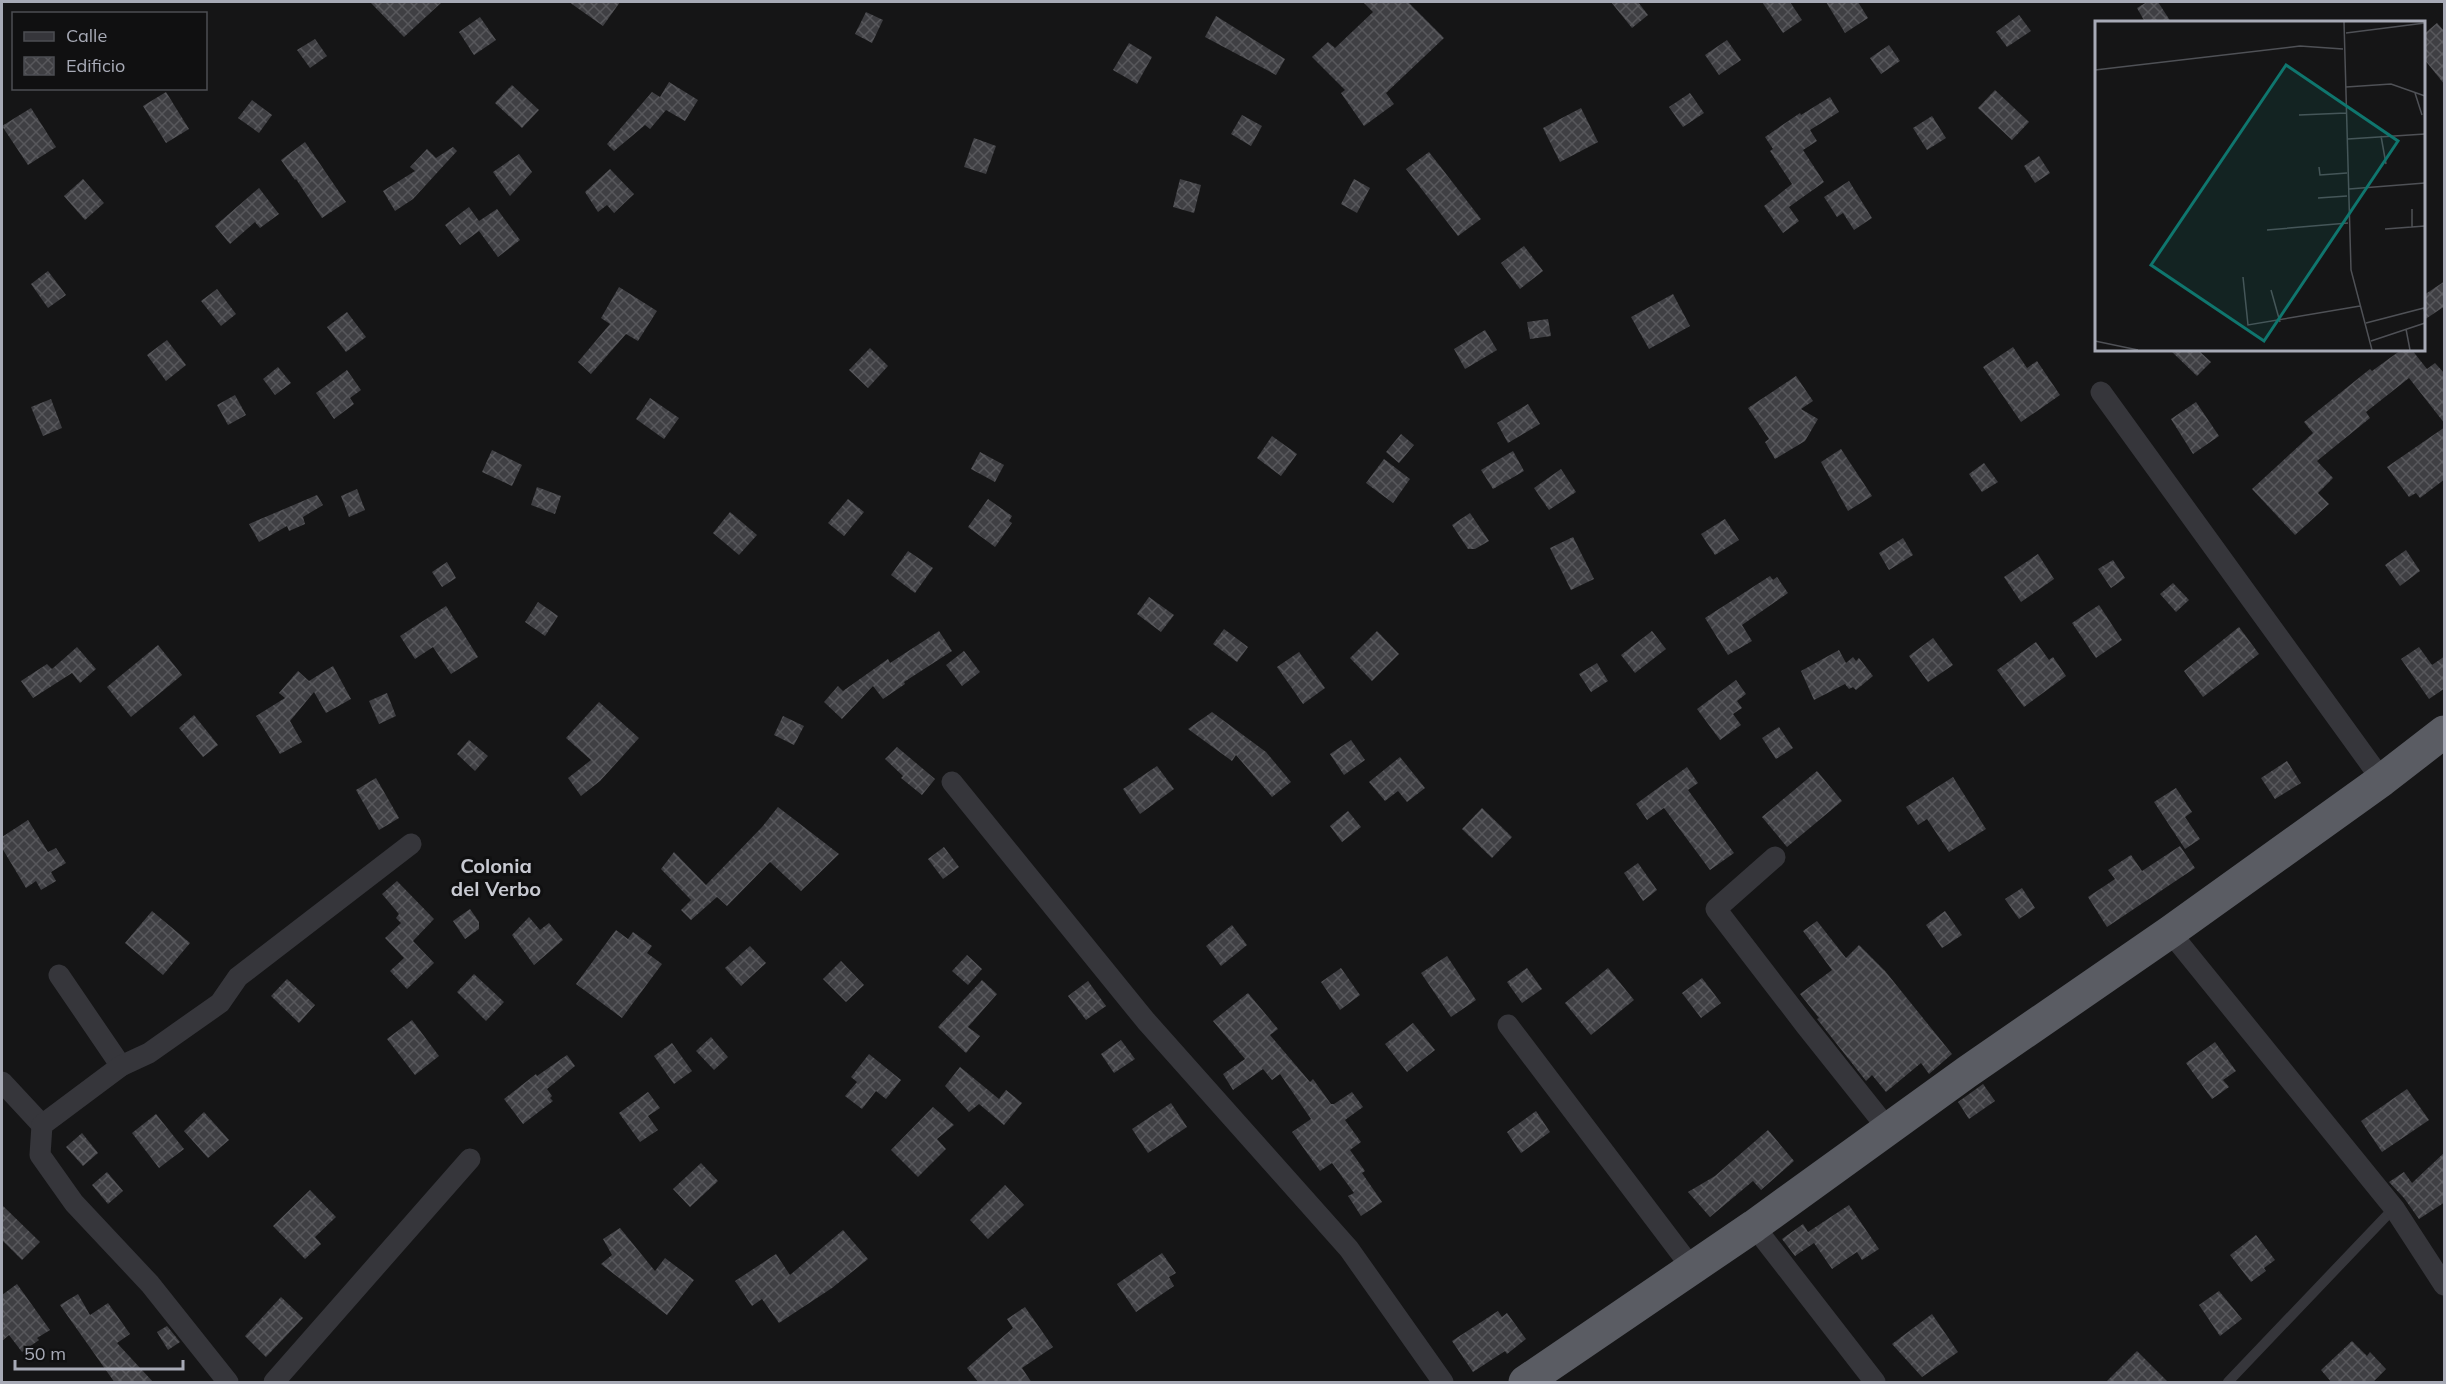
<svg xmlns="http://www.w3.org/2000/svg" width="2446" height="1384" viewBox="0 0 2446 1384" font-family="Mulish,sans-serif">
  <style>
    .building { fill: url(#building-cross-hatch) }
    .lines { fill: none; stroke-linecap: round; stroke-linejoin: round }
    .service { stroke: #36363b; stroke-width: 10 }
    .minor { stroke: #36363b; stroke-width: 21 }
    .trunk { stroke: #5a5c63; stroke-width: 33 }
    .labels { text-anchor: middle; stroke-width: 6; stroke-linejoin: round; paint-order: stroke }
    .neighbourhood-label { font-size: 20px; font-weight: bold; fill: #c8cad2; stroke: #101011 }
    .inset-road { fill: none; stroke: #4f5156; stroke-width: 1.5 }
    .view { fill: #0f766e; fill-opacity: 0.15; stroke: #0f766e; stroke-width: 3 }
    .inset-edge { fill: none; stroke: #a7aab6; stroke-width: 3 }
  </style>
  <defs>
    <pattern id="building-cross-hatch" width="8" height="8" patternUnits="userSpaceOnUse" patternTransform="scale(1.5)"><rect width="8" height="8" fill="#3f3f43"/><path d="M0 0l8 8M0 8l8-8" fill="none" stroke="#58585c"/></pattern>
  </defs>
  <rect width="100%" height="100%" fill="#151516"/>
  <g class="building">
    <path d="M370,2H442L404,37Z"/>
    <path d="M569,2H620L603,26Z"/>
    <path d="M1363,2H1408L1444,38L1386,93L1394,104L1364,126L1341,93L1345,90L1312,57L1328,42L1335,48L1373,12Z"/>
    <path d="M1611,2H1638L1648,15L1632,28Z"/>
    <path d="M1762,2H1790L1802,20L1783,33Z"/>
    <path d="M1826,2H1858L1868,18L1845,33Z"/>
    <path d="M2147,2H2158L2171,22H2145L2137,8Z"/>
    <path d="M866,12L883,20L872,43L855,34Z"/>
    <path d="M2019,15L2031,31L2007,47L1996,32Z"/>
    <path d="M1216,16L1285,59L1276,75L1205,37Z"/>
    <path d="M480,17L496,40L474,55L459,32Z"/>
    <path d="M2437,23L2445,32V85L2424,59V34Z"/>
    <path d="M315,39L327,56L310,68L297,50Z"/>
    <path d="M1727,40L1741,60L1719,75L1705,55Z"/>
    <path d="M1129,43L1152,57L1137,84L1113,70Z"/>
    <path d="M1889,45L1900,61L1881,74L1870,58Z"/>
    <path d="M669,82L698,100L685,121L666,110L650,129L645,125L614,151L607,144L652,92L660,97Z"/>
    <path d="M512,85L539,110L522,128L495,103Z"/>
    <path d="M1995,90L2029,122L2012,140L1978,108Z"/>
    <path d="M166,92L189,129L166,143L143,106Z"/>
    <path d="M1690,93L1704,113L1683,127L1669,107Z"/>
    <path d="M1830,97L1839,112L1810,130L1817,141L1803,150L1824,182L1789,207L1799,221L1783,233L1764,206L1792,184L1770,151L1773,149L1765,137L1800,113L1801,115Z"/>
    <path d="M252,100L272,115L259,133L238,118Z"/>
    <path d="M31,108L56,147L28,165L2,126Z"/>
    <path d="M1581,108L1598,142L1560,162L1543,128Z"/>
    <path d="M1242,115L1262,126L1251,146L1231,134Z"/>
    <path d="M1932,116L1946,138L1927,150L1913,128Z"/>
    <path d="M974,138L996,146L986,174L964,167Z"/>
    <path d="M305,142L346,202L322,218L296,179L295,180L281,160Z"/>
    <path d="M453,147L457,151L413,199L395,211L383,191L415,171L410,167L427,149L436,158Z"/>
    <path d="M1429,152L1481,219L1458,236L1406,169Z"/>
    <path d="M519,154L532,172L510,196L493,172Z"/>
    <path d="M2039,156L2050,173L2035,183L2024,166Z"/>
    <path d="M610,169L634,194L614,213L607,205L598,212L585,192Z"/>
    <path d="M83,179L104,203L85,220L64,196Z"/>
    <path d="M1180,179L1201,185L1194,213L1173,207Z"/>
    <path d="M1354,179L1370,188L1357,213L1341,204Z"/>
    <path d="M1849,181L1872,218L1854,230L1843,213L1837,217L1824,197Z"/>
    <path d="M259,188L279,214L260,228L255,222L230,244L215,226Z"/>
    <path d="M469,207L479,221L497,209L520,240L498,257L479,231L460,245L445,225Z"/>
    <path d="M1524,246L1543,271L1520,289L1501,263Z"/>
    <path d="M48,271L66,295L48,308L31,284Z"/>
    <path d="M2445,281V306L2424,320V295Z"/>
    <path d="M619,287L657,311L638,341L626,334L591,374L578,362L610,324L601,318Z"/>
    <path d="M217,289L236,314L221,326L201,301Z"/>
    <path d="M1673,294L1690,326L1649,349L1631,317Z"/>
    <path d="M347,312L366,337L346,352L327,327Z"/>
    <path d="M1548,319L1551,336L1530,339L1527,322Z"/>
    <path d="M1485,330L1497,350L1465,369L1454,349Z"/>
    <path d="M167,340L186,365L166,381L147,355Z"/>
    <path d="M2013,347L2027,368L2037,361L2060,395L2021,422L1983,367Z"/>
    <path d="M870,348L888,366L868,388L849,370Z"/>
    <path d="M2170,350H2198L2211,362L2197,376Z"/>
    <path d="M2401,350H2412L2427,369L2435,363L2445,374V424L2409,378L2366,412L2370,418L2317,461L2333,478L2318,493L2329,504L2295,535L2252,489L2313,433L2304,422L2370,369L2372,371Z"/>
    <path d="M278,367L291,383L275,395L263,379Z"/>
    <path d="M347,370L361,390L350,398L354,404L334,419L316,393Z"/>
    <path d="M1796,376L1813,401L1801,409L1818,419L1805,441L1775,459L1765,442L1769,439L1748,408Z"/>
    <path d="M235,395L246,415L228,425L217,405Z"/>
    <path d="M650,398L679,418L664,439L636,419Z"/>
    <path d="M51,399L62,428L43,436L31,407Z"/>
    <path d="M2196,402L2219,436L2193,454L2171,419Z"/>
    <path d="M1528,404L1540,424L1508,443L1497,423Z"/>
    <path d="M2445,427V479L2420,498L2416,493L2409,497L2387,467Z"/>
    <path d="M1401,434L1414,445L1399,463L1386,452Z"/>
    <path d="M1272,436L1297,454L1281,476L1257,458Z"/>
    <path d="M1841,449L1872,496L1848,511L1821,462Z"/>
    <path d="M492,450L522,465L512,486L482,472Z"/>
    <path d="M1513,451L1524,471L1493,489L1481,470Z"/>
    <path d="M980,452L1004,465L995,482L971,469Z"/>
    <path d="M1384,459L1410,479L1393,503L1366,483Z"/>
    <path d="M1984,463L1998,482L1982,492L1969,474Z"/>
    <path d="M1561,469L1576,492L1549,510L1534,488Z"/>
    <path d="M537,487L561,496L555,514L531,505Z"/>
    <path d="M357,489L365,510L349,517L341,496Z"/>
    <path d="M317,495L323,505L303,517L305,524L289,531L287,526L259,542L249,524Z"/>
    <path d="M848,499L864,512L844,536L828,523Z"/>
    <path d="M988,499L1012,516L1009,521L1012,523L995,547L968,527Z"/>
    <path d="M730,512L757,535L739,555L713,533Z"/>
    <path d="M1470,513L1489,541L1475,549H1468L1452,525Z"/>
    <path d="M1725,519L1739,540L1715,555L1701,534Z"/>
    <path d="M1573,537L1594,579L1571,590L1550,548Z"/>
    <path d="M1903,538L1913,555L1889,570L1879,553Z"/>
    <path d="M2406,550L2420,571L2400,586L2385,565Z"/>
    <path d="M908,551L933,568L915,593L891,575Z"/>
    <path d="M2038,554L2054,579L2021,602L2004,577Z"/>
    <path d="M2113,560L2125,578L2111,588L2098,569Z"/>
    <path d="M447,562L456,578L442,587L432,572Z"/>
    <path d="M1770,576L1773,580L1777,577L1788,593L1742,625L1752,641L1728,655L1705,618Z"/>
    <path d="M2173,583L2189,600L2176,612L2160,594Z"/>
    <path d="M1149,597L1174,615L1161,632L1137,614Z"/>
    <path d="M538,602L558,616L545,636L525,622Z"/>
    <path d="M2099,605L2122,640L2096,658L2072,623Z"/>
    <path d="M446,606L478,657L451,674L433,647L415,659L400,636Z"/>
    <path d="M2239,627L2259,654L2203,697L2184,671Z"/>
    <path d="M1224,629L1248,647L1237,662L1213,644Z"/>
    <path d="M939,631L952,651L904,682L905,684L883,699L873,686L842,719L824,702L838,686L843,691L888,659L890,663Z"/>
    <path d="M1377,631L1399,654L1372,681L1350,658Z"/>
    <path d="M1652,631L1666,649L1635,673L1621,655Z"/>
    <path d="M1933,638L1953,665L1928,682L1909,656Z"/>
    <path d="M2036,642L2049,660L2053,657L2066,676L2024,707L1997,670Z"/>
    <path d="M158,645L182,675L131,717L107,687Z"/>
    <path d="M77,647L96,669L80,683L72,673L33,698L21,681L47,664L52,669Z"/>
    <path d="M2419,647L2432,665L2445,656V688L2429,699L2401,659Z"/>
    <path d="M1839,650L1846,663L1853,657L1856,661L1859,658L1873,676L1856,690L1853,687L1849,689L1845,684L1814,700L1801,671Z"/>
    <path d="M964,651L980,672L962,686L946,665Z"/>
    <path d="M1299,652L1325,688L1303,704L1277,667Z"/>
    <path d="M1597,663L1608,681L1591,692L1579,674Z"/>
    <path d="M333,666L351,699L326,713L314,692L290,721L302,742L280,754L256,716L285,698L279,693L298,671L309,681Z"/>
    <path d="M1736,680L1746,694L1737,701L1742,708L1733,714L1741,725L1720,740L1697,709Z"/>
    <path d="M387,693L396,716L379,724L369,701Z"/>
    <path d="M599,702L639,738L600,781L581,796L568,778L591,760L566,738Z"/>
    <path d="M1212,712L1266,752L1291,782L1272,797L1236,755L1232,761L1188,729Z"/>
    <path d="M194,715L218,745L203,757L179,728Z"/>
    <path d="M783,716L804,726L794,745L774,735Z"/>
    <path d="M1779,727L1793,748L1776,759L1762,738Z"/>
    <path d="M469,740L488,756L475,771L457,754Z"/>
    <path d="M1351,740L1365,760L1344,775L1330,754Z"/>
    <path d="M897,747L935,779L922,795L901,778L903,776L885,759Z"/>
    <path d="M1400,757L1425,788L1407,802L1398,791L1385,801L1369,782Z"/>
    <path d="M2287,761L2301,783L2275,799L2261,778Z"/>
    <path d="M1157,766L1174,789L1140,814L1123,789Z"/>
    <path d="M1687,767L1698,783L1688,790L1734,853L1710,870L1664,808L1647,820L1636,804Z"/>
    <path d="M1817,771L1842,801L1787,847L1762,817Z"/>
    <path d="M1953,777L1986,829L1949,852L1927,819L1918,825L1906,807Z"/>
    <path d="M376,778L399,818L379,830L356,790Z"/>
    <path d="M2176,788L2192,812L2185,817L2200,839L2185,849L2154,802Z"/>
    <path d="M778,807L839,854L801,891L770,862L727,906L717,897L691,920L681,910L691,900L661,869L674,852L706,885L762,827Z"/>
    <path d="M1482,808L1512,837L1492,858L1462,829Z"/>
    <path d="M1348,811L1361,827L1342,842L1330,826Z"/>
    <path d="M28,820L48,852L56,848L66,863L51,872L56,881L41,890L36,881L26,888L2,848V837Z"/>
    <path d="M2180,846L2195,868L2107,927L2088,897L2115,879L2108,870L2131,855L2142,871Z"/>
    <path d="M944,847L959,867L943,879L928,859Z"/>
    <path d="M1638,863L1657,890L1643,901L1624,873Z"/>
    <path d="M397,881L434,919L413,941L434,963L407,989L390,971L404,958L385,938L401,923L396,918L399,914L382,894Z"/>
    <path d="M2022,888L2035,908L2019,919L2005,899Z"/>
    <path d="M470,909L479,922V929L465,939L453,921Z"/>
    <path d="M152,911L190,943L163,975L125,943Z"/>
    <path d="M1945,911L1962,935L1942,948L1926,925Z"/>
    <path d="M529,917L540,930L549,923L563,940L534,965L512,935Z"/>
    <path d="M1817,921L1846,958L1859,945L1885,971L1952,1054L1929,1074L1921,1063L1886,1092L1872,1075L1866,1081L1817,1019L1819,1018L1800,994L1832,970L1803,931Z"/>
    <path d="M1232,925L1247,945L1221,966L1206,946Z"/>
    <path d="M616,930L628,939L633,932L652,946L647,953L662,964L622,1018L576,984Z"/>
    <path d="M750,946L766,963L741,986L725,968Z"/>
    <path d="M967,955L982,969L968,985L952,971Z"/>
    <path d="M1447,956L1476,1000L1451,1017L1421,973Z"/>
    <path d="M841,961L864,985L846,1002L823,979Z"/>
    <path d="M1341,968L1360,995L1340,1010L1321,982Z"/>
    <path d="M1527,968L1542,989L1522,1003L1507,982Z"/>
    <path d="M1608,968L1634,1000L1591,1035L1565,1003Z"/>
    <path d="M474,974L504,1002L486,1021L457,992Z"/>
    <path d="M1702,978L1721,1003L1701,1018L1682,993Z"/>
    <path d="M287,979L315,1005L299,1023L271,996Z"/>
    <path d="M982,980L997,994L968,1027L980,1036L966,1053L938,1027Z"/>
    <path d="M1088,981L1106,1006L1086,1020L1068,996Z"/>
    <path d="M1248,993L1278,1029L1270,1035L1310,1082L1313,1079L1331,1104H1334L1352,1092L1363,1107L1345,1120L1361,1142L1350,1150L1365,1171L1362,1173L1382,1202L1361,1216L1348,1196L1354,1193L1332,1163L1320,1171L1292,1132L1311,1119L1280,1074L1272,1080L1263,1069L1233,1090L1223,1074L1245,1059L1213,1021Z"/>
    <path d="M412,1020L439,1056L415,1075L387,1039Z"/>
    <path d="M1413,1023L1435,1050L1407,1072L1385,1044Z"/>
    <path d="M711,1037L728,1057L714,1070L696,1051Z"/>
    <path d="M1121,1040L1135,1059L1114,1073L1101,1054Z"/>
    <path d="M2215,1042L2236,1071L2223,1080L2229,1087L2212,1099L2186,1063Z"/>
    <path d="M672,1043L692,1071L674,1084L654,1056Z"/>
    <path d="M869,1054L901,1080L886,1099L876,1091L862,1109L845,1096L857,1082L851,1077Z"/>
    <path d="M567,1055L575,1066L547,1089L552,1096L550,1098L553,1101L523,1124L504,1099L536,1074L537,1076Z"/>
    <path d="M960,1067L999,1099L1006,1090L1022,1103L1004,1125L979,1104L969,1112L945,1086Z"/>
    <path d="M1983,1084L1995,1101L1969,1119L1958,1102Z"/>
    <path d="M2407,1089L2429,1120L2382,1152L2361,1121Z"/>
    <path d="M648,1092L660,1108L648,1116L658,1130L640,1142L619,1113Z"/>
    <path d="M1171,1103L1187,1127L1148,1153L1132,1129Z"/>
    <path d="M933,1107L954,1125L937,1139L946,1149L918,1177L891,1150Z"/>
    <path d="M1536,1111L1550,1132L1521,1153L1507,1132Z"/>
    <path d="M204,1112L229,1140L208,1158L184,1131Z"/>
    <path d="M156,1114L184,1149L159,1168L132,1133Z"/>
    <path d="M1768,1130L1794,1161L1761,1190L1753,1181L1710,1217L1688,1192L1715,1176Z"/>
    <path d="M82,1133L98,1153L83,1166L66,1147Z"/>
    <path d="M2445,1152V1202L2419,1219L2404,1198L2389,1182L2404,1172L2412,1183Z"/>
    <path d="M701,1163L718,1181L690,1207L673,1189Z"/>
    <path d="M107,1172L123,1191L108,1204L92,1185Z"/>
    <path d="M1005,1185L1024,1205L988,1239L970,1220Z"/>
    <path d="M310,1190L336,1217L315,1237L321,1244L305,1259L273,1226Z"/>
    <path d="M2,1205L40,1242L22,1260L2,1240Z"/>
    <path d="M1849,1205L1879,1249L1862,1260L1857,1252L1832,1269L1814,1243L1795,1256L1782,1239L1803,1224L1808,1232Z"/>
    <path d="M620,1228L655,1271L665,1258L694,1280L667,1315L601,1264L612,1255L603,1239Z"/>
    <path d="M843,1230L868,1259L832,1288L779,1323L762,1299L752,1306L735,1281L776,1254L790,1275Z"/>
    <path d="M2256,1235L2275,1260L2264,1268L2266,1271L2251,1282L2230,1255Z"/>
    <path d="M1162,1253L1176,1273L1169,1277L1174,1286L1136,1312L1117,1284Z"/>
    <path d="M17,1284L50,1330L37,1338L39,1340L22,1352L9,1335L2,1341V1295Z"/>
    <path d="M2219,1291L2242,1319L2220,1336L2199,1305Z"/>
    <path d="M78,1294L90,1315L108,1303L130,1334L117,1343L154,1383H115L60,1305Z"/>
    <path d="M281,1297L303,1318L266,1357L245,1336Z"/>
    <path d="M1025,1307L1053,1347L1022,1368L1032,1383H979L967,1368L1013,1328L1007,1319Z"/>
    <path d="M1498,1311L1502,1317L1507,1313L1526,1339L1507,1354L1505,1351L1473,1372L1452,1341Z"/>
    <path d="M1932,1314L1958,1352L1922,1377L1892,1344Z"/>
    <path d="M167,1326L180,1342L168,1350L157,1332Z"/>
    <path d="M2352,1341L2367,1356L2370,1352L2386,1369L2372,1383H2332L2321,1370Z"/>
    <path d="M2137,1351L2169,1383H2105Z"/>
  </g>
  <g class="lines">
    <path class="service" d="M2228,1382L2394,1208"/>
    <g class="minor">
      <path d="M2101,392L2382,780"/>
      <path d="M952,782L1146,1021L1349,1249L1443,1382"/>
      <path d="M1775,857L1716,909L1806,1026L1888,1129"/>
      <path d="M2170,932L2394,1208L2444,1285"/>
      <path d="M59,975L121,1066"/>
      <path d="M1508,1025L1692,1268"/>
      <path d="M2,1082L42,1125"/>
      <path d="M1754,1226L1875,1382"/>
      <path d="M228,1382L150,1284L74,1203L40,1155L42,1125L121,1066L149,1053L220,1003L238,977L411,844"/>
      <path d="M274,1382L470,1159"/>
    </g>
    <path class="trunk" d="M1525,1382L1754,1226L1967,1072L2170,932L2382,780L2444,732"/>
  </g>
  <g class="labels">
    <g class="neighbourhood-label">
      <text x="496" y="873">Colonia<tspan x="496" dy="23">del Verbo</tspan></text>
    </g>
  </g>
  <g transform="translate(2095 21)">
    <rect width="330" height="330" fill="#151516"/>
    <path class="inset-road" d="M249,1L256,249L277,329M251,12L330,2M0,49L205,25L248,28M251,66L296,63L330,75M320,72L327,94M204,94L251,92M286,115L291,143M253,118L330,113M224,146L225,154L252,152M254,168L330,162M223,177L252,175M317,206V188M290,208L330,205M172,209L253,202M148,256L153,304L265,285M176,269L185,301M271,302L329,287L330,292M311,308L315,329M0,320L43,329M276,320L330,302"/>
    <path class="view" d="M191,44L303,120L169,320L56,244Z"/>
    <rect width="330" height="330" class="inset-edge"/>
  </g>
  <rect width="2446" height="1384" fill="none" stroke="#a7aab6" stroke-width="6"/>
  <rect x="12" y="12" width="195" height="78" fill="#101011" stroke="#4c4e53" stroke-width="1.5"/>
  <rect x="24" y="32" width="30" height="9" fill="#36363b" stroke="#4c4e53" stroke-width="1.5"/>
  <text x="66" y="42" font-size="18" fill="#a7aab6">Calle</text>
  <rect x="24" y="57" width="30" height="18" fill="url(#building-cross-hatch)" stroke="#4c4e53" stroke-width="1.5"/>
  <text x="66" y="72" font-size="18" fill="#a7aab6">Edificio</text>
  <path d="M15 1360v9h168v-9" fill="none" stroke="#a7aab6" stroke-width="3"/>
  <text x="24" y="1360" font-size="18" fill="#a7aab6" stroke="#101011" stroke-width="4.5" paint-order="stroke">50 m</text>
</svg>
